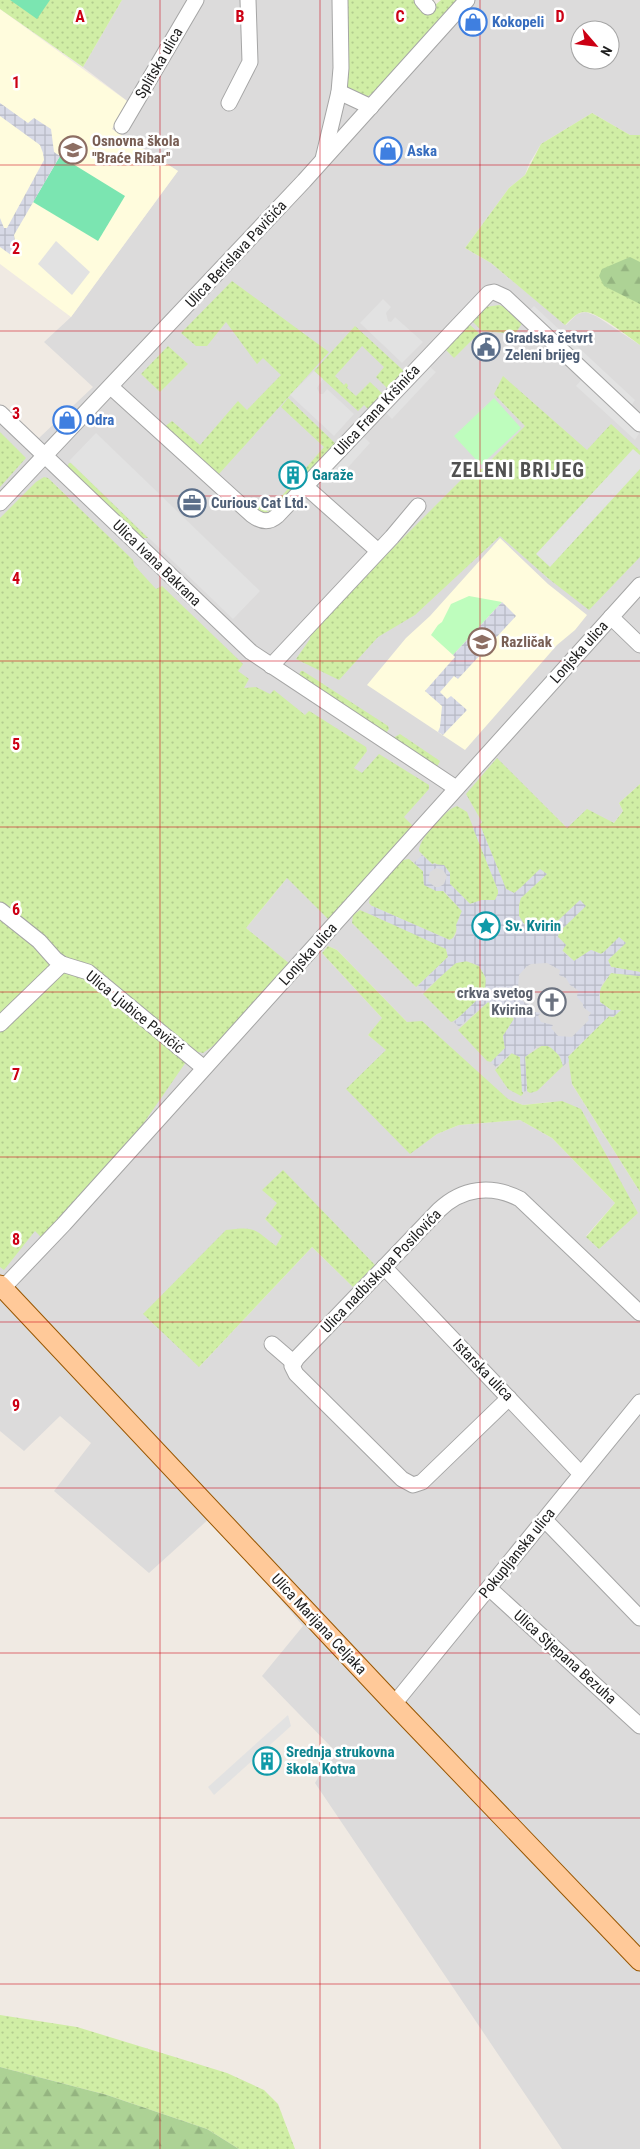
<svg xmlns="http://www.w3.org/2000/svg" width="640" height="2149" viewBox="0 0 640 2149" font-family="'Roboto Condensed',sans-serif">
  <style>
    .residential { fill: #dcdbdb; fill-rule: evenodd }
    .education { fill: #fffcdd }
    .grass { fill: url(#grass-dots) }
    .forest { fill: url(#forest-firs) }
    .park { fill: #befdbd }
    .pitch { fill: #7be5b1 }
    .parking { fill: #e2e2e2 }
    .plaza { fill: url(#plaza-grid); fill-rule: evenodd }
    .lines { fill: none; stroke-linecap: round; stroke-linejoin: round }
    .minor-casing { stroke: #a5a5a5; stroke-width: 17 }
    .major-casing { stroke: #985600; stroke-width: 21 }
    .minor { stroke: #fff; stroke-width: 15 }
    .major { stroke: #ffc999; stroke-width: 19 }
    .grid { fill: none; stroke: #cc0014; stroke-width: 1; stroke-opacity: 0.55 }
    .labels { text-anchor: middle; stroke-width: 5; stroke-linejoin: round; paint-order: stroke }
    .shop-label { font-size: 15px; font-weight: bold; fill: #366cbe; stroke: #fff; text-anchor: start }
    .street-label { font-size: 15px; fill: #1e1e1e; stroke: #fff }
    .education-label { font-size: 15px; font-weight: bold; fill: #785e54; stroke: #fff; text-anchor: start }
    .service-label { font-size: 15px; font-weight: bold; fill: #4e5e75; stroke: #fff; text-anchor: start }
    .culture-label { font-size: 15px; font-weight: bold; fill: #0d838f; stroke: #fff; text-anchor: start }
    .worship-label { font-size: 15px; font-weight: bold; fill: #5b616d; stroke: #fff; text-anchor: end }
    .district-label { font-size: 20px; font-weight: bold; letter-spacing: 1px; fill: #515151; stroke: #fff }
    .grid-label { font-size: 16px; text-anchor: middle; font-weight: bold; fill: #cc0014; stroke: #fff; stroke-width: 5; stroke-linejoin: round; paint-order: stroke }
  </style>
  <defs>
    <pattern id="grass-dots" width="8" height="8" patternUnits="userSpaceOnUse" patternTransform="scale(1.25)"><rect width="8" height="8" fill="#d0eea5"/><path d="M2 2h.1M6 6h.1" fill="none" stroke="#b2cc8e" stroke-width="1.8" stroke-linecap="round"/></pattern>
    <pattern id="forest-firs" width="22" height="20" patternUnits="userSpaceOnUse" patternTransform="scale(1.25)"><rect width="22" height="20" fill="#add295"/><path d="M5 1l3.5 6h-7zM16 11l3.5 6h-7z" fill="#94b480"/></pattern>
    <pattern id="plaza-grid" width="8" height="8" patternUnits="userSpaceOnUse" patternTransform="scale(1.25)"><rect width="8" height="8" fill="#d7d9e6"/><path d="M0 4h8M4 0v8" fill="none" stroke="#b8bac5"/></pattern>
  </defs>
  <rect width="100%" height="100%" fill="#f0eae3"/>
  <path class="residential" d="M122,0H345L346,60L457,0H640V135H630L592,113L541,144L529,164L525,175L509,188L465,248L491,263L566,325L577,314L586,312L596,316L640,345V784L619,803L623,811L614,823L602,818L567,828L497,759L640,958V991L572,1084L640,1192V2149H562L315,1783L334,1750L262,1676L303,1626L211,1517L149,1573L54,1491L91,1443L60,1416L24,1451L0,1431V1098L217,1043L290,965L246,928L287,878L244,688L0,596V408L39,438L93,387L44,342L71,317L178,171L112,129L126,100L83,67ZM580,30H610V60H580ZM328,946L337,950L407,1022L508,1099L523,1105L551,1102L638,1213L586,1236L615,1203L552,1138L520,1120L459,1125L437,1134L410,1153L386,1049L368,1035L383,1019L322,953ZM277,1204L353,1287L312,1247L199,1367L283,1236L265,1219Z"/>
  <g class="education">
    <path d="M0,9L127,101L112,129L178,171L71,317L0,264Z"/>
    <path d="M500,538L548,584L587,615L575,630L557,645L465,750L367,685L406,638L430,616Z"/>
  </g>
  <g class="grass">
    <path d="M0,0H122L83,67L0,9Z"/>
    <path d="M345,0H415L426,13L441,0H457L375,92L366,97L349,90L346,84Z"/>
    <path d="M592,113L630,135H640V345C629,337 597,312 585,312C576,312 571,320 565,325L491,263L465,248L509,188L525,175L541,144Z"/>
    <path d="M232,281L329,352L218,475L164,427L172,421L200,445L238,401L247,410L281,375L263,358L257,364L226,322L207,346H196L181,333Z"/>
    <path d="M499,305L505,307L523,322L515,334L482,331L471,320L486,307Z"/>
    <path d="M469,324L479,333L454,358L445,349Z"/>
    <path d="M355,326L406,373L390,391L376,377L384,367L362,346L335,376L344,385L346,383L348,385L347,388L356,396L370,382L385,396L371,412L364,405L358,411L314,371Z"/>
    <path d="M168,346L188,364L160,392L141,374Z"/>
    <path d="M503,376L587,450L611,424L640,451V557L589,610L549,579L500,536L415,615L378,637L339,680L296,659L310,639L309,632L472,469H482L525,426L494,394Z"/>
    <path d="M288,398L338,446L267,518L255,508L259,502L268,512L324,447L281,407Z"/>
    <path d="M0,432L26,458L0,487Z"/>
    <path d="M69,463H71L148,538H142L67,467Z"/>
    <path d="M44,477L48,478L133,560L134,565L156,589L162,586L243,664L238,671L249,679L244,688L256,687L270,694L274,690L305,715L309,711L311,712L366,747L367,751L354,768L362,773L379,754L429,785V789L404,817L413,826L328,919L287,878L246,928L290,964L217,1043L203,1053L199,1052L186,1062L134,1137L42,1238L35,1231L4,1270L0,1267V518L36,482Z"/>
    <path d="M301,671H303L388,726L389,729L386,733L298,676Z"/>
    <path d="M400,734L440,761L437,767L393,738Z"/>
    <path d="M497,758L567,828L587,809L614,823L623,811L619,803L640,784V972L611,967L608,961L620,937L604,952L601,954L591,950L574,961L562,950L566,945L558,937L560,930L553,926L537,932C509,919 522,911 520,888L514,893L506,889L480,825L482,822L466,794Z"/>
    <path d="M457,806L467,812L498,890V894L495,900H482L470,904L450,884V873L435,863L432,864L419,851C418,840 446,809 457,806Z"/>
    <path d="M409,859L423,871L424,885L443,891L462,911C457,921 458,936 450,940L372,906L369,903L370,896L403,860Z"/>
    <path d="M360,910L446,948L448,957L416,987L352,923L353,915Z"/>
    <path d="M328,946L337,950L407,1022L422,1021L508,1099L523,1105L562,1101L581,1109L638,1213L599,1249L586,1237L615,1203L552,1138L520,1120L459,1125L437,1134L410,1154L346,1089L386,1050L368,1035L382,1018L322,953Z"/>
    <path d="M463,960L479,966C494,986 482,996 467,1010C462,1014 457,1020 451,1022L423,994L452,965Z"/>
    <path d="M611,973L640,976V1192L572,1084L568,1057L609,1016L613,1017L620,1011L611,1010L600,1002V989Z"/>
    <path d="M488,1002L503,1006L514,1019L503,1036L505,1048L491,1062L487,1061L458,1030Z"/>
    <path d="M543,1045C555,1047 560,1055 563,1066L537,1091L530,1093L527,1091L525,1057Z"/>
    <path d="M512,1053L520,1057L523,1094L521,1096L508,1089L495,1070Z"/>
    <path d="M283,1170L375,1265L353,1287L312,1247L199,1367L143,1314L226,1230C256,1226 254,1229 276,1246L282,1236L265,1219L277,1203L262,1190Z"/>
    <path d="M0,2015L77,2027L227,2073L264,2090L278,2104L295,2149H239L207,2129L107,2095L0,2067Z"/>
  </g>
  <g class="forest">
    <path d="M630,257L640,262V304L604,286L599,276L602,269Z"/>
    <path d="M0,2067L107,2095L207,2129L239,2149H0Z"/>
  </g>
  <g class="park">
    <path d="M494,398L521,428L481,465L454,436Z"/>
    <path d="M469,596L502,602L453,655L431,635L438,625L442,622L451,604Z"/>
  </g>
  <g class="pitch">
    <path d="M10,0H50L37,19Z"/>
    <path d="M60,156L125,196L98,241L33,202Z"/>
  </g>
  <g class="parking">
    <path d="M56,241L90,272L72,295L38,264Z"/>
    <path d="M383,299L391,307L386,313L388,321L391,322L395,317L423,342L402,363L360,323Z"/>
    <path d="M534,306L635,400L631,406L528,312Z"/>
    <path d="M430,367L436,372L392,419L386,413Z"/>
    <path d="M314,371L323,379L317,388L320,394H323L327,389L354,414L334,436L290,395Z"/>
    <path d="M582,379L640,432L635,440L576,386Z"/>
    <path d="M96,433L260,591L233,619L69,461Z"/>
    <path d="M363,436L370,443L334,483L326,476Z"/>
    <path d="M633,449L640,455V469L550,567L536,554Z"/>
    <path d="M288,1715L291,1726L214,1795L208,1787Z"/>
  </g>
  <g class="plaza">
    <path d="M0,103L28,123L34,118L51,129L54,152L60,156L14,235L16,247L11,255L0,247V218L4,228H7L44,160L43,153L40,145L0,116Z"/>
    <path d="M502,602L516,616L458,679L454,676L440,692L447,699L451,696L467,710L443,735L438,732L440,727L442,706L425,691L455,657L453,655Z"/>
    <path d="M480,825L506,889L514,893L516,892L540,869L547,874L521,898L519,904V916L524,924L537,932L549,929L580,900L586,906L558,933V937L566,945L562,951L574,961L591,950L601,954L604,952L619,937L626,943L608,960L611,967L640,972V976L611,973L602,984L599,995L600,1002L611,1010H621L613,1017L609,1016L568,1056L569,1061L563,1066L560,1056L549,1046H538L525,1057L527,1091L522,1092L520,1057L511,1053L496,1067L491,1062L505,1048L503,1036L514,1019L507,1010L503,1006L498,1010L488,1002L459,1027L454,1022L480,997L485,990L486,978L479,966L468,961L456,963L424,991L418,986L448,957L446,949L368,913L372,906L449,940L454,938L457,933L456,925L462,911L444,891H436L424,885L423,871L414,863L422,855L432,864L444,865L450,873V884L470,904L482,900H495L498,894V890L473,828ZM436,868L443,870L447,876L444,884L439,887H435L428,881L430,872ZM547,963L560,970L559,975L566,978L570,985L578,990L577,997L583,1004V1007L591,1013L588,1017L589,1020L572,1037L558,1036L551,1028L553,1025L541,1022L538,1016L541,1013L529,1011V1003L526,1004L522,1000L518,988L519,975L526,967L531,964Z"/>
  </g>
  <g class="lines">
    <g class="minor-casing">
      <g id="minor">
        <path d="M422,0L428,7"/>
        <path d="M339,92L371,107"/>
        <path d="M229,103L250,62L248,0"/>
        <path d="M122,126L196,0"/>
        <path d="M323,159L339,92L341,68L340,0"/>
        <path d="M111,387L252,515C260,521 268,524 277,516L489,293L494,292L505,297L640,424"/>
        <path d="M0,413L251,652L456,788"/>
        <path d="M305,486L378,551"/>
        <path d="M0,503L304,181L467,0"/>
        <path d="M611,617L640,645"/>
        <path d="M271,666L392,537L418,506"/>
        <path d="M0,910L39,941L55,959L62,964L88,972L204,1068"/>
        <path d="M0,1024L62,964"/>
        <path d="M384,1267L581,1474"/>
        <path d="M3,1288L64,1224L640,585"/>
        <path d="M272,1344L294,1363"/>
        <path d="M509,1398L422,1482L413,1485L402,1479L296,1374L292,1366L297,1358L439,1210C462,1188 491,1184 520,1199L640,1313"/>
        <path d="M545,1520L640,1618"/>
        <path d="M489,1588L640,1726"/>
        <path d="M394,1704L640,1402"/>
      </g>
    </g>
    <g class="major-casing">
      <path id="major" d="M0,1285L394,1704L640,1961"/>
    </g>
    <use href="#minor" class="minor"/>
    <use href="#major" class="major"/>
  </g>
  <path class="grid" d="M160,0V2149M320,0V2149M480,0V2149M0,165H640M0,331H640M0,496H640M0,661H640M0,827H640M0,992H640M0,1157H640M0,1322H640M0,1488H640M0,1653H640M0,1818H640M0,1984H640"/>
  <defs>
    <g id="shop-ring" transform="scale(1.4375)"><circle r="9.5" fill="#fff" stroke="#3f7fe0" stroke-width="1.5"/><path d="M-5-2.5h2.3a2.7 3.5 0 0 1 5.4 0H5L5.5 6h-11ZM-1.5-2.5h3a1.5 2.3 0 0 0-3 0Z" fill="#3f7fe0"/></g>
    <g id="school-ring" transform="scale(1.4375)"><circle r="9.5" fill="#fff" stroke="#8d6e63" stroke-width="1.5"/><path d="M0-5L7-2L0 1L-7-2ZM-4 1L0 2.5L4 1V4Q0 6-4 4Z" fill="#8d6e63"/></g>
    <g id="civic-ring" transform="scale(1.4375)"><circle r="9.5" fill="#fff" stroke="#5c6f8a" stroke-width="1.5"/><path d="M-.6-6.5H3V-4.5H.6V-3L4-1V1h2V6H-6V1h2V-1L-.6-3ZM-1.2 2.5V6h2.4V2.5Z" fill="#5c6f8a"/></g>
    <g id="building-ring" transform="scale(1.4375)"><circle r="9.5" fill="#fff" stroke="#0f9aa8" stroke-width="1.5"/><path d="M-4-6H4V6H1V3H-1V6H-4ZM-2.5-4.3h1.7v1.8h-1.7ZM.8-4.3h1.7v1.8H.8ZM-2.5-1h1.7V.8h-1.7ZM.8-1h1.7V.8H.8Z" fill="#0f9aa8"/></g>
    <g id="office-ring" transform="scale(1.4375)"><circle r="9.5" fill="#fff" stroke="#5c6f8a" stroke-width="1.5"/><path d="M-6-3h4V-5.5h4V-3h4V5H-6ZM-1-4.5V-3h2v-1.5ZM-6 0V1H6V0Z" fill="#5c6f8a"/></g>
    <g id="sight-ring" transform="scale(1.4375)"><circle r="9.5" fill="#fff" stroke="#0f9aa8" stroke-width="1.5"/><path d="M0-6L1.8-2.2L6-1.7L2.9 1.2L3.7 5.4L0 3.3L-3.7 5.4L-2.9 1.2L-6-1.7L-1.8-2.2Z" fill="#0f9aa8"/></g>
    <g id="church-ring" transform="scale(1.4375)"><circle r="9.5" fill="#fff" stroke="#6b7280" stroke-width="1.5"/><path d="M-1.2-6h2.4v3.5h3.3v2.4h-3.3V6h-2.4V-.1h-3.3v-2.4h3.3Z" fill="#6b7280"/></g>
  </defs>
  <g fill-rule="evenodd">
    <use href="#shop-ring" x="473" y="22"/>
    <use href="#school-ring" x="73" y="150"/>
    <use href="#shop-ring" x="388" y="151"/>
    <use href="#civic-ring" x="486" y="347"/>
    <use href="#shop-ring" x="67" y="420"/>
    <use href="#building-ring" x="293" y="475"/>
    <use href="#office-ring" x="192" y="503"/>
    <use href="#school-ring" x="482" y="642"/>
    <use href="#sight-ring" x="486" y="926"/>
    <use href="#church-ring" x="552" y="1002"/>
    <use href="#building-ring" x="267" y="1761"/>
  </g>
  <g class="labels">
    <g class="shop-label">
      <text x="492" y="27">Kokopeli</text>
      <text x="407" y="156">Aska</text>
      <text x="86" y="425">Odra</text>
    </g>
    <g class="street-label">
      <text transform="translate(159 63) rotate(-60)" y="5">Splitska ulica</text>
      <text transform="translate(236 254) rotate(-47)" y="5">Ulica Berislava Pavičića</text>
      <text transform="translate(377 410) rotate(-47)" y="5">Ulica Frana Kršinića</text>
      <text transform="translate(157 563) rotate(44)" y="5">Ulica Ivana Bakrana</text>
      <text transform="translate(579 652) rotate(-48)" y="5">Lonjska ulica</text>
      <text transform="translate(308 954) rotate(-48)" y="5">Lonjska ulica</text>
      <text transform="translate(135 1012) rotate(39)" y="5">Ulica Ljubice Pavičić</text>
      <text transform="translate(381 1271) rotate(-46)" y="5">Ulica nadbiskupa Posilovića</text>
      <text transform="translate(483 1370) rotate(46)" y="5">Istarska ulica</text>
      <text transform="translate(517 1553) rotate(-51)" y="5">Pokupljanska ulica</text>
      <text transform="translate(319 1624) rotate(47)" y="5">Ulica Marijana Celjaka</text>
      <text transform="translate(565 1657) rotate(42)" y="5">Ulica Stjepana Bezuha</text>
    </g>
    <g class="education-label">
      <text x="92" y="146">Osnovna škola<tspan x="92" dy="17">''Braće Ribar''</tspan></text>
      <text x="501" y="647">Različak</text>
    </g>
    <g class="service-label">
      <text x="505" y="343">Gradska četvrt<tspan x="505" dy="17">Zeleni brijeg</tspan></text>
      <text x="211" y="508">Curious Cat Ltd.</text>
    </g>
    <g class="culture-label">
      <text x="312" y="480">Garaže</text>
      <text x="505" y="931">Sv. Kvirin</text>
      <text x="286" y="1757">Srednja strukovna<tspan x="286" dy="17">škola Kotva</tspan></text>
    </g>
    <g class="worship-label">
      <text x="533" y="998">crkva svetog<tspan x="533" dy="17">Kvirina</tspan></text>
    </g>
    <g class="district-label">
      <text x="518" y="477">ZELENI BRIJEG</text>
    </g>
  </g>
  <g class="grid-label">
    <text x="80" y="22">A</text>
    <text x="240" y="22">B</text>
    <text x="400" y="22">C</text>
    <text x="560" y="22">D</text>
    <text x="16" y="88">1</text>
    <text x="16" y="254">2</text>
    <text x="16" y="419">3</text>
    <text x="16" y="584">4</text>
    <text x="16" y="750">5</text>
    <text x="16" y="915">6</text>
    <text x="16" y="1080">7</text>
    <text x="16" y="1245">8</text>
    <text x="16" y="1411">9</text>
  </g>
  <g transform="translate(595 45) rotate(118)"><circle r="24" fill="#ffffff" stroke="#a5a5a5"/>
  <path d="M0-4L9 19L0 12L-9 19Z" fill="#cc0014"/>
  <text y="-8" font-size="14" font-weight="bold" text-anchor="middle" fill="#1e1e1e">N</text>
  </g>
</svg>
